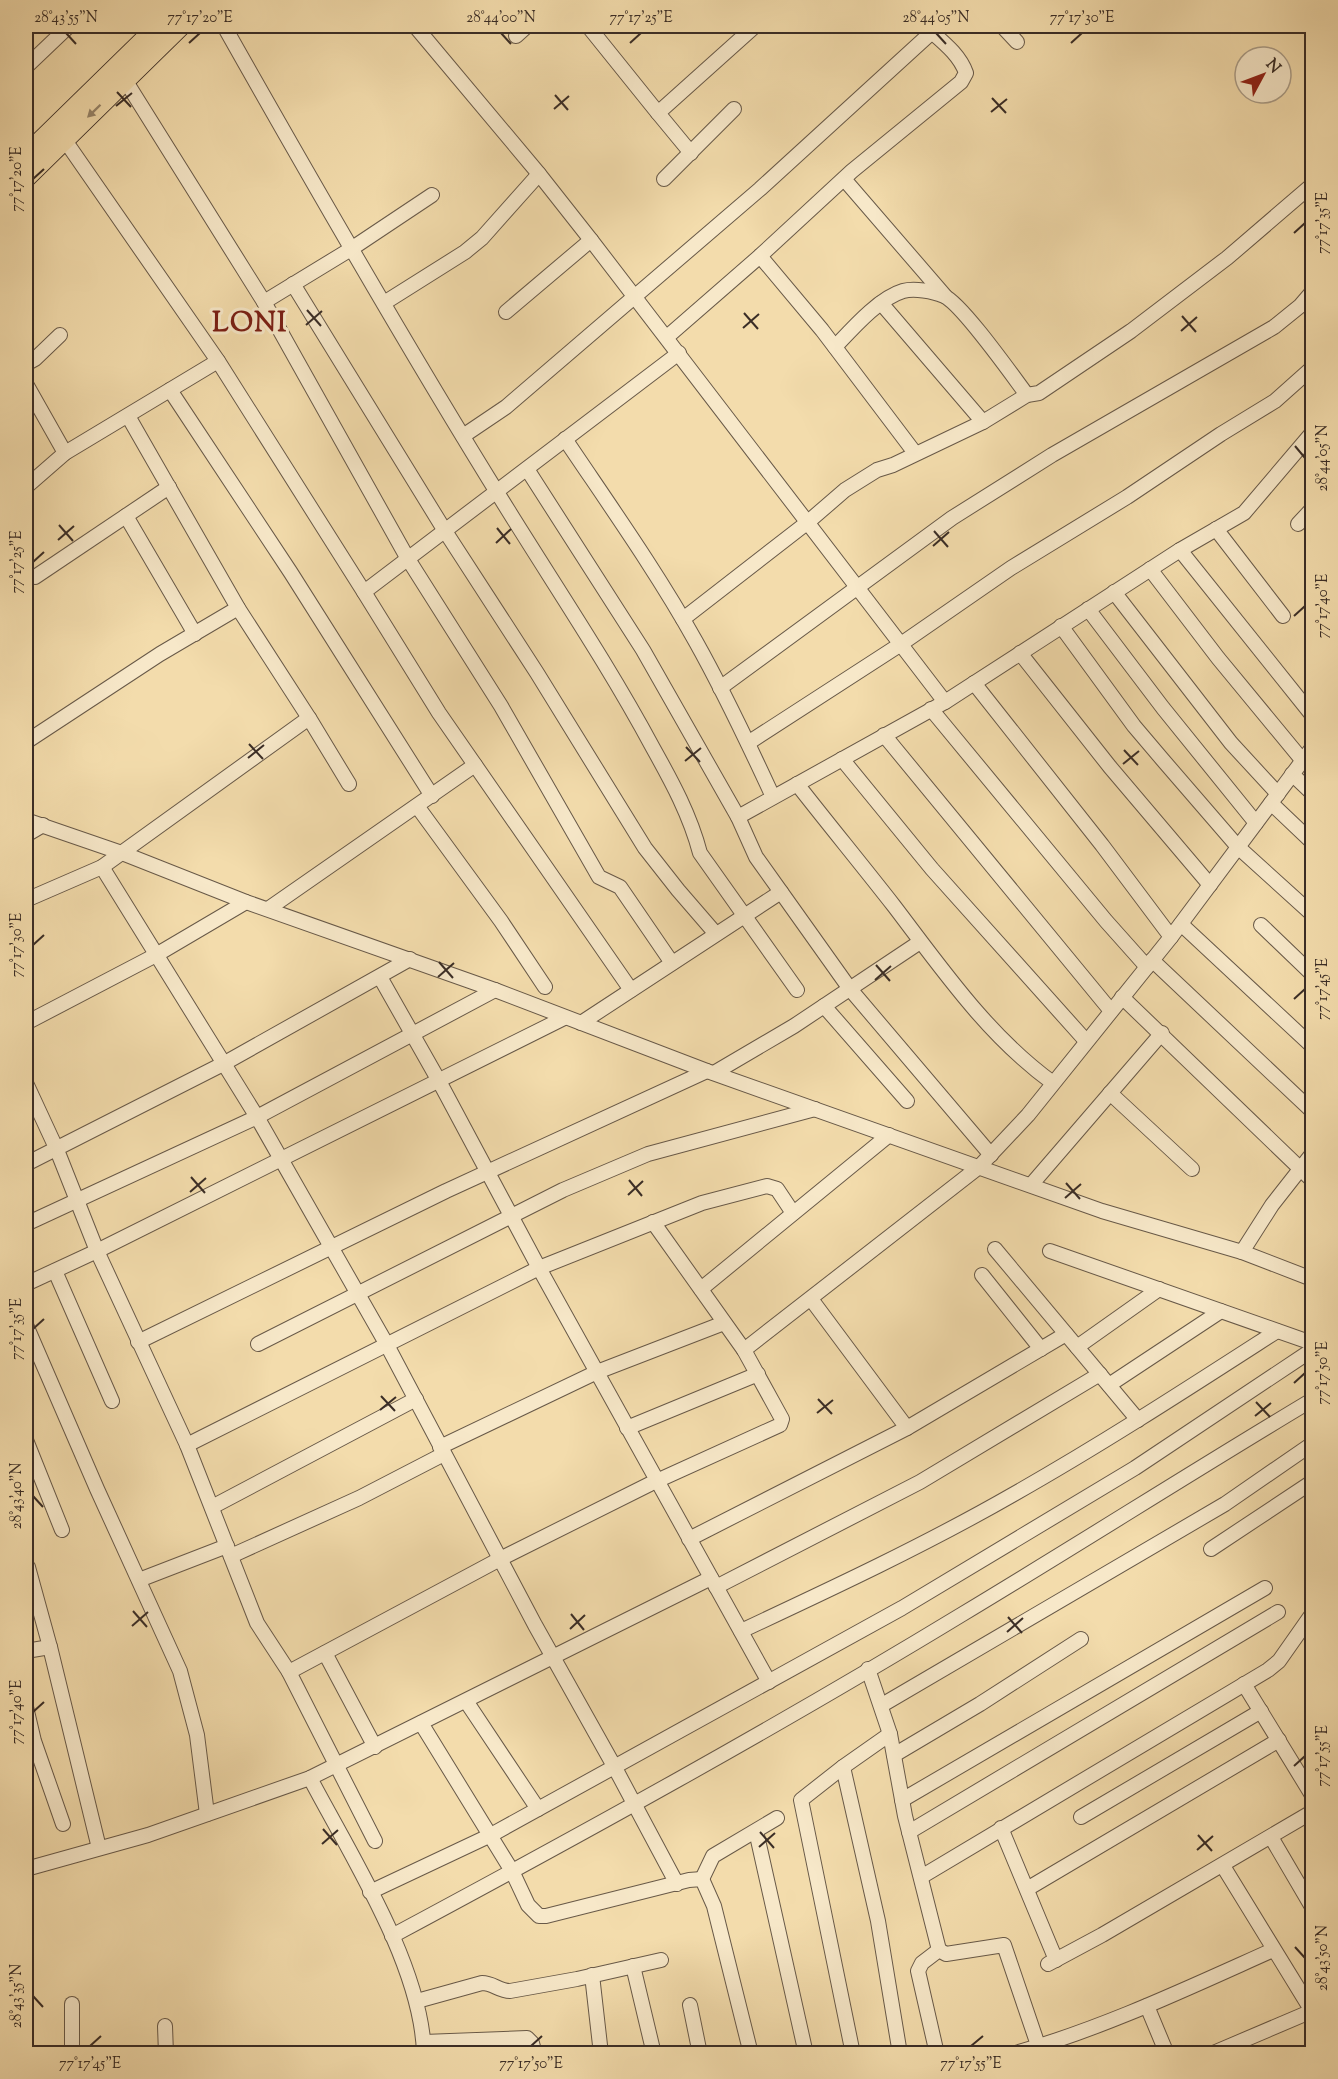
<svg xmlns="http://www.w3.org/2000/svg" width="1338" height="2079" viewBox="0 0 1338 2079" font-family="'Sorts Mill Goudy',serif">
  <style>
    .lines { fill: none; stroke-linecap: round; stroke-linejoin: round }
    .minor-casing { stroke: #685948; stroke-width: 16 }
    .highway-casing { stroke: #3a2d26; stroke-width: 22 }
    .minor { stroke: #f7e8c9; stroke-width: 14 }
    .highway { stroke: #f3dcac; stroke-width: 20 }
    .oneway { fill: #968469 }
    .ticks { fill: none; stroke: #3a2d26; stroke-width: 2 }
    .labels { text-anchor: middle; stroke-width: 6; stroke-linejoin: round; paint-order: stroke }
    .district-label { font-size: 27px; font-weight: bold; letter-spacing: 1.5px; fill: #7a1f14; stroke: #f7e8c9 }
    .neatline { fill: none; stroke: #3a2d26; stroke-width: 2 }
    .ticks-label { font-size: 15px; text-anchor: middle; fill: #3a2d26 }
  </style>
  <rect width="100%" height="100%" fill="#f3dcac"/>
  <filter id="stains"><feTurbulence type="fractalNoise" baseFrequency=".00333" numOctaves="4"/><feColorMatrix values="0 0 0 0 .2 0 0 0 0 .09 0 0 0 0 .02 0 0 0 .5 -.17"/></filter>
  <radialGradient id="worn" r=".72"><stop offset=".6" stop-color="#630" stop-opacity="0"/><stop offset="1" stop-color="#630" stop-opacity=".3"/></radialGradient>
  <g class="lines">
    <g class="minor-casing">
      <g id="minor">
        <path d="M224,26C316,189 409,351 508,510C557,589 609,666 653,748C672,782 690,815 700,853L797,990"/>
        <path d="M415,26L539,174L591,240L945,702L1180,550L1244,513L1312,433"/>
        <path d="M588,26L658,113"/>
        <path d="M1002,26L1017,42"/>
        <path d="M516,36L527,26"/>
        <path d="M26,67L69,26"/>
        <path d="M125,80L264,302L408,559L501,706L599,877L620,887L672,963"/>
        <path d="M64,139L218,361L364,592"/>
        <path d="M691,153L658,113L755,26"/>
        <path d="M664,179L734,109"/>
        <path d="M844,179L945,296"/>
        <path d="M760,256L822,330L915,453"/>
        <path d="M293,284L445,531L537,673L645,848L678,890L716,934"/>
        <path d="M264,302L351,249L432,195"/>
        <path d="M384,303L465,252L482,238L539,174"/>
        <path d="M881,303L983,422"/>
        <path d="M506,312L591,240"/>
        <path d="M667,337L760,256L852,171L961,82L966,73C959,53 940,40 925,26"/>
        <path d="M835,347C852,329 879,298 903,291C914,288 933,291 944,296C962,304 1012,375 1027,395"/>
        <path d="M26,364L35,359L60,335"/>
        <path d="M26,384L65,453"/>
        <path d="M170,390L291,573L432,796"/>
        <path d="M128,416L238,608L309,718L349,784"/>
        <path d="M463,436L506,407L760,189L932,32"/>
        <path d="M565,439C610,506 657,572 696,642C724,692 749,745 773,797"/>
        <path d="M527,469L643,650L738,817"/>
        <path d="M26,487L65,453L218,361"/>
        <path d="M126,516L195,634"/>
        <path d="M1298,524L1312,509"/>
        <path d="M1216,529L1283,616"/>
        <path d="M1180,550L1312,715"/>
        <path d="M1150,569L1218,658L1303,761"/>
        <path d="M35,577L169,487"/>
        <path d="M1114,592L1231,743L1278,794"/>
        <path d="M1088,609L1163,708L1256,823"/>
        <path d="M683,619L808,522L845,490L877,470L893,465L983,422L1027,395L1039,393L1131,331L1227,258L1312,185"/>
        <path d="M1061,626L1134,726L1162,759L1238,847L1312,914"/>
        <path d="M1020,653L1110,767L1210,885"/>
        <path d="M974,683L1102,845L1171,937"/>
        <path d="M720,688L952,518L1052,455L1274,327L1300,306L1312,292"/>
        <path d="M931,709L1106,921L1147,967"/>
        <path d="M884,735L1111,1011"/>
        <path d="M26,742L160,654L238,608"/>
        <path d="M748,743L901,644L1011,568L1127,497L1221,434L1275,401L1312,368"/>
        <path d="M842,759L932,869L1086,1041"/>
        <path d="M1292,774L1312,793"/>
        <path d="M797,784C829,825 862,865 894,906C942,969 988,1036 1053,1083"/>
        <path d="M1271,803L1312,842"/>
        <path d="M417,806L501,921L545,987"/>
        <path d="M26,820L122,853L246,902L495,990L707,1071L1102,1211L1242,1252L1312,1279"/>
        <path d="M26,835L43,825"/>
        <path d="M102,867L257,1117L387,1345L535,1625L614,1766L677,1884"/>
        <path d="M781,892L850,989L991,1155"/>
        <path d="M26,900L102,867L309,718"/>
        <path d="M268,909L475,765"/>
        <path d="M1181,924L1312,1046"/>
        <path d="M1261,925L1312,974"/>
        <path d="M1152,960L1312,1111"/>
        <path d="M380,977L439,1081L539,1268L769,1682"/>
        <path d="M631,990L439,713L364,592L679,353"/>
        <path d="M1122,997L1312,1180"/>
        <path d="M824,1006L907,1101"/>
        <path d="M26,1023L156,955L246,902"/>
        <path d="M581,1023L781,892L756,857L738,817L945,702"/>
        <path d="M714,1073L794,1026L920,942"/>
        <path d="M26,1083L57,1150L97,1251L187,1445L257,1623L289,1672L375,1841"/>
        <path d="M1110,1093L1192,1169"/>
        <path d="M26,1164L223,1064L410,959"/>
        <path d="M1031,1185L1162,1033"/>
        <path d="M26,1224L257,1117L495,990"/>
        <path d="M995,1249L1138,1420"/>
        <path d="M1050,1251L1312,1343"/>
        <path d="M1242,1252L1272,1205L1312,1154"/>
        <path d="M55,1271L112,1401"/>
        <path d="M982,1275L1041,1349"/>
        <path d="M26,1284L97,1251L564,1018"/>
        <path d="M701,1289L889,1135"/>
        <path d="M811,1299L907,1428"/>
        <path d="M26,1325L97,1489L180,1671L197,1735L207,1814"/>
        <path d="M138,1342L446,1191L707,1071"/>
        <path d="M258,1344L563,1190L648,1154L815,1109"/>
        <path d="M1077,1347L1159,1289"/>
        <path d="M744,1350L979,1167L1028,1115L1171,937L1312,748"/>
        <path d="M1109,1385L1221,1311"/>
        <path d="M627,1428L758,1374"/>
        <path d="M26,1440L62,1530"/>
        <path d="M187,1445L539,1268L702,1203L767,1186L777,1189L793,1213"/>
        <path d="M440,1447L597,1372L724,1323"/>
        <path d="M212,1507L416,1399"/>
        <path d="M689,1539L907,1428L1066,1334"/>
        <path d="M1211,1549L1312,1482"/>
        <path d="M231,1556L359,1498L444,1454"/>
        <path d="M26,1568L28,1567L50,1647L99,1848"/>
        <path d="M139,1580L227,1546"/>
        <path d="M716,1587L920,1482L1100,1374"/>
        <path d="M741,1631C833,1588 925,1545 1014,1494C1104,1443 1190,1387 1277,1331"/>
        <path d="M26,1651L50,1647"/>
        <path d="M325,1653L375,1747"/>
        <path d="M868,1669L890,1734L905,1816L939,1950L946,1954L1004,1945L1041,2054"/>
        <path d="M289,1672L500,1559L650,1484L780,1425L782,1419L744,1350L653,1222"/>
        <path d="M1244,1684L1312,1795"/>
        <path d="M466,1701L538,1809"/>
        <path d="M882,1705L1225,1504L1312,1444"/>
        <path d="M26,1707L34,1741L63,1824"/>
        <path d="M421,1723L512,1871L528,1905L539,1916H546L689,1880L702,1879L714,1906L751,2054"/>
        <path d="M894,1755L980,1704L1081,1639"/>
        <path d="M843,1767L878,1921L900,2054"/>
        <path d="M310,1778C351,1856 422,1966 424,2054"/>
        <path d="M902,1800L1265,1588"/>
        <path d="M1081,1817L1261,1711"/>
        <path d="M1001,1828L1056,1960"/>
        <path d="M756,1831L806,2054"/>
        <path d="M909,1832L1278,1612"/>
        <path d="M1271,1837L1312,1907"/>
        <path d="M1223,1866L1312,2011"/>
        <path d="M26,1869L148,1835L310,1778L711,1578"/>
        <path d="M921,1877L1268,1670L1279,1661L1312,1614"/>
        <path d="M702,1879L713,1856L777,1818"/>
        <path d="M1027,1889L1279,1740"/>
        <path d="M370,1892L491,1835L902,1608L1135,1468L1312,1350"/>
        <path d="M392,1936C584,1833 775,1728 961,1615C1079,1544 1195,1470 1312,1400"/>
        <path d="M1048,1964L1102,1935L1312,1812"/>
        <path d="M633,1966L654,2054"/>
        <path d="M592,1975L601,2054"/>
        <path d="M417,2001L482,1983C493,1983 499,1991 510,1991L577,1979L661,1960"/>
        <path d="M72,2004V2054"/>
        <path d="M690,2005L700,2054"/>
        <path d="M1147,2006L1167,2054"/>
        <path d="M165,2026L166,2054"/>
        <path d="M424,2042L527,2038L532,2043L535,2054"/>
        <path d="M853,2054L801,1800L843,1767L890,1734"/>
        <path d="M937,2054L918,1971L922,1963L939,1950"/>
        <path d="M1012,2054C1102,2029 1188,1988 1273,1950"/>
        <path d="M1211,2054L1312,2011"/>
      </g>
    </g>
    <g class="highway-casing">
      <g id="highway">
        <path d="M26,156L159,26"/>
        <path d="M26,177L180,26"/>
      </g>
    </g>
    <use href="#minor" class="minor"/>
    <use href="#highway" class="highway"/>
  </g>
  <defs><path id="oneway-solid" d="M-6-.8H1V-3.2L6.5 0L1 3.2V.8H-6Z" transform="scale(1.5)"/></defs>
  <use class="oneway" href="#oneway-solid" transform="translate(94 111) rotate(136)"/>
  <path class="ticks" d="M66,33L76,44M501,33L511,44M936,33L946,44M189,43L200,33M630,43L641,33M1071,43L1082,33M117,92L131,107M555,95L568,110M992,98L1006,113M116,106L132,93M554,109L569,96M991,112L1007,99M33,179L44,169M1294,233L1305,223M307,310L321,326M744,313L758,329M1182,316L1196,332M306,325L322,311M743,328L759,314M1181,331L1197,317M1295,446L1305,458M59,525L73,541M497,528L510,544M934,531L948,547M58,540L74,526M496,543L511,529M933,546L949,532M33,562L44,552M1294,616L1305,606M249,744L263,759M686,747L700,762M1124,750L1138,765M248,758L264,745M685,761L701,748M1123,764L1139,751M33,945L44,935M439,962L453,978M876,965L890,981M438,977L454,963M875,980L891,966M1294,999L1305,989M191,1177L205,1193M629,1180L642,1196M1066,1183L1080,1199M190,1192L206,1178M628,1195L643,1181M1065,1198L1081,1184M33,1329L44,1319M1294,1383L1305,1373M381,1396L395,1411M818,1399L832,1414M1256,1402L1270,1417M380,1410L396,1397M817,1413L833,1400M1255,1416L1271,1403M33,1496L43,1507M133,1611L147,1627M571,1614L584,1630M1008,1617L1022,1633M132,1626L148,1612M570,1629L585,1615M1007,1632L1023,1618M33,1712L44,1702M1294,1766L1305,1756M323,1829L337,1845M760,1832L774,1848M1198,1835L1212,1851M322,1844L338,1830M759,1847L775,1833M1197,1850L1213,1836M1295,1947L1305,1958M33,1996L43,2007M90,2046L101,2036M531,2046L542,2036M971,2046L983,2036"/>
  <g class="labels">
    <g class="district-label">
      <text x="250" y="331">LONI</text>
    </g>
  </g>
  <rect width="1338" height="2079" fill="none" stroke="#f3dcac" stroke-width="66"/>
  <g transform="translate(1263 75) rotate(49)"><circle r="28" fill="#f7e8c9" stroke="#ab9d88" stroke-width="1.5"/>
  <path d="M0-4.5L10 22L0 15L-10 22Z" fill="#8f2418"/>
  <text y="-9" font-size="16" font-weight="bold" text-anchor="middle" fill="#3a2d26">N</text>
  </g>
  <rect x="33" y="33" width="1272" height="2013" class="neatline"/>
  <g class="ticks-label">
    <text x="66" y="22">28°43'55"N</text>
    <text x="200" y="22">77°17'20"E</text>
    <text x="501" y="22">28°44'00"N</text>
    <text x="641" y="22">77°17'25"E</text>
    <text x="936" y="22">28°44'05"N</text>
    <text x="1082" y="22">77°17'30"E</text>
    <text transform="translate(16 179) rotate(-90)" y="5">77°17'20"E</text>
    <text transform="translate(1322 223) rotate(-90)" y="5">77°17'35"E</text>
    <text transform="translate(1322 458) rotate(-90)" y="5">28°44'05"N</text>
    <text transform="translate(16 562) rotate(-90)" y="5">77°17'25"E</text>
    <text transform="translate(1322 606) rotate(-90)" y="5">77°17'40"E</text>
    <text transform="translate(16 945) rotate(-90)" y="5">77°17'30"E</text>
    <text transform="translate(1322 989) rotate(-90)" y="5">77°17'45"E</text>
    <text transform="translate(16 1329) rotate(-90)" y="5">77°17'35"E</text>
    <text transform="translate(1322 1373) rotate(-90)" y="5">77°17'50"E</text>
    <text transform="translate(16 1496) rotate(-90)" y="5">28°43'40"N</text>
    <text transform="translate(16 1712) rotate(-90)" y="5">77°17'40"E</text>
    <text transform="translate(1322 1756) rotate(-90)" y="5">77°17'55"E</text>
    <text transform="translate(1322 1958) rotate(-90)" y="5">28°43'50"N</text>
    <text transform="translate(16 1996) rotate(-90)" y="5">28°43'35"N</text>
    <text x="90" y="2068">77°17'45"E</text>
    <text x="531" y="2068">77°17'50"E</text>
    <text x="971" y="2068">77°17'55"E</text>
  </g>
  <rect width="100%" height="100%" filter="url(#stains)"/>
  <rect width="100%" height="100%" fill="url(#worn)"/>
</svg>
